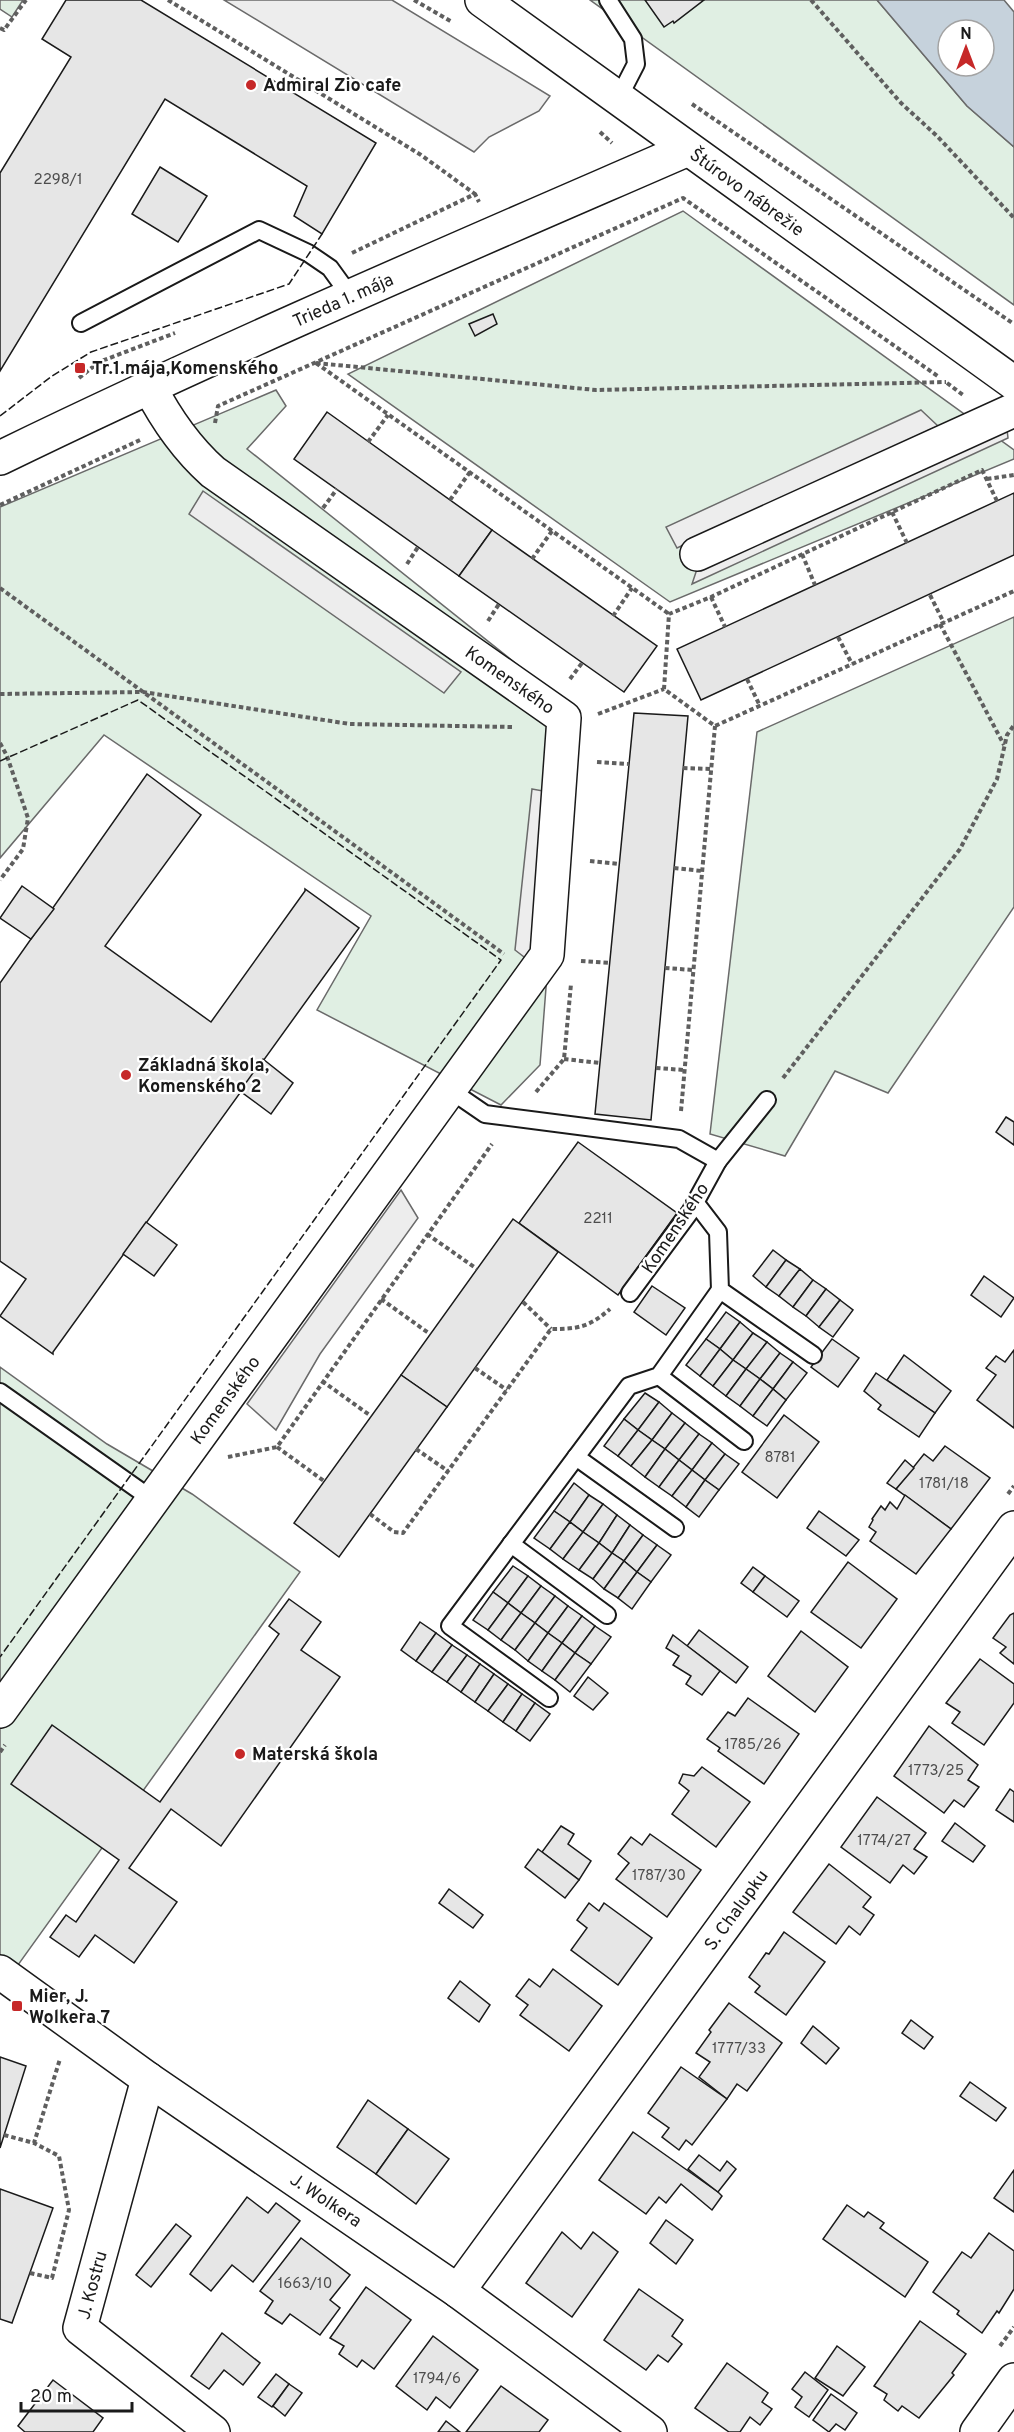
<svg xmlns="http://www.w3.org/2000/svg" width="1014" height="2432" viewBox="0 0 1014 2432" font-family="Overpass,sans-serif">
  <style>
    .green { fill: #e0efe3; stroke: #6a6a6a; stroke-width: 1.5 }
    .parking { fill: #ededed; stroke: #6a6a6a; stroke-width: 1.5 }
    .water { fill: #c6d2dc; stroke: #6a6a6a; stroke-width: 1.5; fill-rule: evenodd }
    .building { fill: #e6e6e6; stroke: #1a1a1a; stroke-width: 1.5 }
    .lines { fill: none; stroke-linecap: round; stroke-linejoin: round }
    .service-casing { stroke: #1a1a1a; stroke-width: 20 }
    .minor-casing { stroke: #1a1a1a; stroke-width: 36 }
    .path { stroke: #5f5f5f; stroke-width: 4; stroke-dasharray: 4.5 3; stroke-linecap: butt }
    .service { stroke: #fff; stroke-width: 16 }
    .minor { stroke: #fff; stroke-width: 33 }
    .fence { stroke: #1a1a1a; stroke-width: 1.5; stroke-dasharray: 8 3; stroke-linecap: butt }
    .poi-dot { fill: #c62828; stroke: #fff; stroke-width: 2 }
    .labels { text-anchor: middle; stroke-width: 4.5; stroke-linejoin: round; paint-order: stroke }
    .number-label { font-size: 15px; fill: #4d4d4d }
    .poi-label { font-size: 18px; font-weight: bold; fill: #1a1a1a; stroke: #fff; text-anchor: start }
    .street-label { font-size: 18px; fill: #1a1a1a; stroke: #fff }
  </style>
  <rect width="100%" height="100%" fill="#fff"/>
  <g class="green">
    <path d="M0,0H23L12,17L0,9Z"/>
    <path d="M590,0H877L967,106L1014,147V305Z"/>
    <path d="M683,211L1014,450V459L670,602L348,374Z"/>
    <path d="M276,390L286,406L247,449L568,705L540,1065L501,1105L317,1010L371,916L104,735L0,858V507Z"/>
    <path d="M1014,617V907L888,1093L835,1071L785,1156L710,1134L757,732Z"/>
    <path d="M0,1367L107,1444L192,1494L300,1572L0,1990Z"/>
  </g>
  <g class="parking">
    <path d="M224,0H392L550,96L539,111L489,137L474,152Z"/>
    <path d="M921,410L938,426L677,548L666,527Z"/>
    <path d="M1006,421L1008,438L692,584L699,563Z"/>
    <path d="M203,491L461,672L444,693L189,514Z"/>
    <path d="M532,789L549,792L541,908L528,960L515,950Z"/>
    <path d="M401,1190L418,1218L320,1354L276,1430L247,1404Z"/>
  </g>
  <path class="water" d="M877,0H1004L1014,12V147L967,106ZM948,30H984V66H948Z"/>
  <g class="building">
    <path d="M66,0H141L376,143L322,234L294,216L307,186L165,99L0,371V173L71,57L42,39Z"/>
    <path d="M645,0H704L674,23L673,21L664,27Z"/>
    <path d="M160,167L207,196L178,242L132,214Z"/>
    <path d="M493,314L497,324L475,336L469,324Z"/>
    <path d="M327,412L492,530L459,576L294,459Z"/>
    <path d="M1014,493V555L701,700L677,649Z"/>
    <path d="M492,530L657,646L624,692L459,576Z"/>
    <path d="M634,713L688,716L651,1120L595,1114Z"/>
    <path d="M147,774L201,815L105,946L211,1022L305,891V889L359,928L53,1352V1354L0,1316L26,1279L0,1261V983Z"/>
    <path d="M22,886L54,909L31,939L0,918Z"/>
    <path d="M263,1059L293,1083L271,1114L240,1091Z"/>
    <path d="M1006,1117L1014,1122V1145L996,1132Z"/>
    <path d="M578,1142L677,1213L618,1295L519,1223Z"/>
    <path d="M513,1219L558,1252L447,1407L401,1375Z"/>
    <path d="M146,1222L177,1245L154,1276L123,1254Z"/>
    <path d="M773,1250L786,1260L766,1287L753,1276Z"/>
    <path d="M786,1260L800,1269L779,1296L766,1287Z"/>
    <path d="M800,1269L813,1280L793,1307L779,1296Z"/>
    <path d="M984,1276L1014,1298L1001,1317L971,1295Z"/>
    <path d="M813,1280L826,1289L806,1316L793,1307Z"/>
    <path d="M652,1286L685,1308L666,1335L634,1312Z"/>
    <path d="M826,1289L840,1300L819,1327L806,1316Z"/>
    <path d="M840,1300L853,1310L833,1337L819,1327Z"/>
    <path d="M726,1312L740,1322L720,1349L706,1339Z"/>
    <path d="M740,1322L753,1333L733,1360L720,1349Z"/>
    <path d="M753,1333L767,1342L746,1369L733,1360Z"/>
    <path d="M706,1339L720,1349L700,1376L686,1365Z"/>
    <path d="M832,1339L859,1358L838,1387L811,1367Z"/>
    <path d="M767,1342L780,1353L760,1379L746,1369Z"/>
    <path d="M720,1349L733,1360L713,1386L700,1376Z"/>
    <path d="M1014,1350V1428L977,1400L996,1375L986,1368L996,1356L1005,1362Z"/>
    <path d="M780,1353L793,1362L773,1389L760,1379Z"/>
    <path d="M904,1355L951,1391L935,1413L887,1380Z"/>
    <path d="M733,1360L746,1369L726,1396L713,1386Z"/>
    <path d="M793,1362L807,1373L786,1400L773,1389Z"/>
    <path d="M746,1369L760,1379L740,1406L726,1396Z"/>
    <path d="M876,1373L935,1413L919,1437L878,1409L881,1405L864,1391Z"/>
    <path d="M401,1375L447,1407L339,1557L294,1523Z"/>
    <path d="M760,1379L773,1389L753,1416L740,1406Z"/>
    <path d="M773,1389L786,1400L767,1426L753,1416Z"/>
    <path d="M645,1393L659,1402L638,1430L624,1419Z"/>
    <path d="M659,1402L672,1413L652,1440L638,1430Z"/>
    <path d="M672,1413L685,1423L665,1449L652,1440Z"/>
    <path d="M784,1415L819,1442L777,1498L742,1472Z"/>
    <path d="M624,1419L638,1430L618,1456L604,1446Z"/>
    <path d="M685,1423L699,1434L679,1460L665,1449Z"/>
    <path d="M638,1430L652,1440L631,1466L618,1456Z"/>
    <path d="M699,1434L712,1443L692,1470L679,1460Z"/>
    <path d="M652,1440L665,1449L645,1477L631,1466Z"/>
    <path d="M712,1443L725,1454L705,1480L692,1470Z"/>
    <path d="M945,1446L990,1478L951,1529L896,1489L924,1454L933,1461Z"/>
    <path d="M665,1449L679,1460L659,1487L645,1477Z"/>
    <path d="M725,1454L739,1464L719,1490L705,1480Z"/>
    <path d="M679,1460L692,1470L672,1496L659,1487Z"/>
    <path d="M905,1460L914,1468L896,1489L887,1483Z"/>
    <path d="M692,1470L705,1480L686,1507L672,1496Z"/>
    <path d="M705,1480L719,1490L699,1517L686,1507Z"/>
    <path d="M574,1483L589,1495L570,1522L554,1511Z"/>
    <path d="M589,1495L603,1504L583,1532L570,1522Z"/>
    <path d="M905,1495L951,1529L916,1574L870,1541L876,1532L869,1527L873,1520L872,1519L881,1506L885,1510L890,1502L897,1509Z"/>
    <path d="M603,1504L617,1515L599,1543L583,1532Z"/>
    <path d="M554,1511L570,1522L550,1549L534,1538Z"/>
    <path d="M819,1511L859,1540L846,1556L807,1528Z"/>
    <path d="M617,1515L630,1525L612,1553L599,1543Z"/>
    <path d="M570,1522L583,1532L563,1559L550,1549Z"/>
    <path d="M630,1525L643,1535L624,1561L612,1553Z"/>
    <path d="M583,1532L599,1543L579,1570L563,1559Z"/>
    <path d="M643,1535L657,1545L637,1572L624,1561Z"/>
    <path d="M599,1543L612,1553L593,1579L579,1570Z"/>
    <path d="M657,1545L671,1555L651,1582L637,1572Z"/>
    <path d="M612,1553L624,1561L604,1589L593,1579Z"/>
    <path d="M624,1561L637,1572L618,1598L604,1589Z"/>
    <path d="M848,1562L897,1599L861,1648L811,1612Z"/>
    <path d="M513,1566L528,1576L508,1603L493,1592Z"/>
    <path d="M753,1567L765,1576L753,1592L741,1583Z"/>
    <path d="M637,1572L651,1582L632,1609L618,1598Z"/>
    <path d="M528,1576L541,1586L521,1613L508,1603Z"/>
    <path d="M765,1576L799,1601L787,1617L753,1592Z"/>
    <path d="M541,1586L555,1596L535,1623L521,1613Z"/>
    <path d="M493,1592L508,1603L488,1630L473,1620Z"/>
    <path d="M555,1596L568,1606L548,1633L535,1623Z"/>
    <path d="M289,1599L321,1622L301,1650L340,1677L221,1846L171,1809L129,1868L177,1902L134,1963L95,1935L79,1957L50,1937L66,1915L76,1922L119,1860L11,1784L52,1725L160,1802L279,1634L269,1626Z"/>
    <path d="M508,1603L521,1613L501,1640L488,1630Z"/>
    <path d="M568,1606L582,1616L562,1643L548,1633Z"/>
    <path d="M521,1613L535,1623L515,1650L501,1640Z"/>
    <path d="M1014,1613V1664L1000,1653L1006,1647L993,1638L1010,1615Z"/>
    <path d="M582,1616L595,1626L575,1653L562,1643Z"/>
    <path d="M420,1622L436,1633L416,1661L401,1650Z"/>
    <path d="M535,1623L548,1633L528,1661L515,1650Z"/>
    <path d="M595,1626L611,1637L591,1664L575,1653Z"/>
    <path d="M699,1630L748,1667L736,1683L687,1646Z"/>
    <path d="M801,1631L848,1667L815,1712L768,1676Z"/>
    <path d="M436,1633L452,1645L432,1672L416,1661Z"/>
    <path d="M548,1633L562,1643L542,1671L528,1661Z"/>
    <path d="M673,1635L720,1671L702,1695L686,1684L691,1676L673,1665L679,1656L666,1648Z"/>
    <path d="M562,1643L575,1653L555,1680L542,1671Z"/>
    <path d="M452,1645L467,1655L447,1682L432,1672Z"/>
    <path d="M575,1653L591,1664L570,1692L555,1680Z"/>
    <path d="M467,1655L480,1664L461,1692L447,1682Z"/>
    <path d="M980,1659L1014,1684V1703L984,1745L952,1723L960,1712L946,1703Z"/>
    <path d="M480,1664L494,1674L475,1702L461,1692Z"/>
    <path d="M494,1674L508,1684L488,1711L475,1702Z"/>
    <path d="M588,1677L608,1693L593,1710L574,1696Z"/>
    <path d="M508,1684L522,1694L503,1722L488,1711Z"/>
    <path d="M522,1694L535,1703L516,1731L503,1722Z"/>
    <path d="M748,1698L799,1734L764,1784L718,1751L720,1748L707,1739L728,1712L735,1716Z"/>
    <path d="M535,1703L550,1714L530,1741L516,1731Z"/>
    <path d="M929,1726L978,1765L968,1780L979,1787L964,1807L954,1800L944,1813L894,1776Z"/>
    <path d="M702,1767L750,1802L716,1847L672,1814L689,1791L679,1783L683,1774L694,1776Z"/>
    <path d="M1010,1789L1014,1792V1822L996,1810Z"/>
    <path d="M877,1797L926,1833L914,1849L927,1857L914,1874L903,1865L890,1883L841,1847Z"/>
    <path d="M955,1823L985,1846L973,1862L942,1841Z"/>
    <path d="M561,1826L574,1834L568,1844L591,1861L579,1880L542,1852Z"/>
    <path d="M650,1834L701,1870L667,1917L616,1879L629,1863L618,1854L631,1837L642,1845Z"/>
    <path d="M538,1849L579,1880L565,1898L525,1867Z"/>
    <path d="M829,1864L871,1897L863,1907L874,1915L860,1935L849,1926L836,1944L793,1912Z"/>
    <path d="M449,1889L483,1915L473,1928L439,1903Z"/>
    <path d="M589,1903L599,1911L604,1903L652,1938L618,1985L571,1950L587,1928L577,1920Z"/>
    <path d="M784,1932L825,1962L786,2015L755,1992L760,1986L749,1977L766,1953L769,1954Z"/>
    <path d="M553,1969L602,2006L569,2051L520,2015L528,2005L516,1996L529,1979L540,1987Z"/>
    <path d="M460,1981L490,2005L479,2022L448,1998Z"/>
    <path d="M729,2003L782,2043L747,2091L737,2084L727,2099L699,2077L710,2062L696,2053L711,2032L709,2030Z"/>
    <path d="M911,2020L933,2037L924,2049L902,2033Z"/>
    <path d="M813,2026L839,2048L826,2064L801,2043Z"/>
    <path d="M0,2057L26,2066L0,2148Z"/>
    <path d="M681,2067L727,2099L692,2145L686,2140L679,2150L662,2137L669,2128L648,2113Z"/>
    <path d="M970,2082L1006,2108L996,2121L960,2096Z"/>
    <path d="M368,2100L408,2129L376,2174L337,2147Z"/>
    <path d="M408,2129L449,2159L416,2204L376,2174Z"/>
    <path d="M633,2132L718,2192L722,2196L712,2210L681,2184L666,2203L659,2197L646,2214L599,2180Z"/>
    <path d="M699,2155L720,2171L727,2161L736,2169L718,2192L688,2169Z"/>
    <path d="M1014,2170V2212L994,2198Z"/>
    <path d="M0,2189L53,2208L12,2323L0,2319Z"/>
    <path d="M247,2197L268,2213L276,2203L300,2221L253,2282L232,2265L211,2291L190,2274Z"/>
    <path d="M847,2205L864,2217L868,2212L884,2223L880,2228L928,2262L905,2297L823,2239Z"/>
    <path d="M666,2220L693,2240L676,2264L650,2243Z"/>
    <path d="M176,2224L191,2236L151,2287L136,2275Z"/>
    <path d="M562,2232L581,2249L593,2232L618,2252L572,2317L526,2283Z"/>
    <path d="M989,2233L1014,2251V2289L999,2313L997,2311L982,2333L957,2314L959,2311L933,2292L962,2252L971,2258Z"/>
    <path d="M301,2238L350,2275L330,2300L340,2308L320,2335L290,2314L282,2324L265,2313L273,2301L260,2291Z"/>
    <path d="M366,2287L411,2320L374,2369L362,2360L357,2367L339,2354L344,2346L330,2338Z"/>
    <path d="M639,2289L683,2320L672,2336L682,2344L668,2362L658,2355L646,2370L604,2340Z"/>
    <path d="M920,2321L966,2354L952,2373L954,2375L919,2418L902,2406L898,2411L884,2400L887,2394L874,2386Z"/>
    <path d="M222,2333L260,2363L243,2385L224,2370L209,2389L191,2376Z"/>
    <path d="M433,2336L478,2370L450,2408L436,2397L427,2410L396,2386Z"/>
    <path d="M837,2346L865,2367L843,2396L815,2378Z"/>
    <path d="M727,2363L768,2393L762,2402L772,2409L760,2425L750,2417L740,2432H729L695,2408Z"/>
    <path d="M805,2372L828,2390L809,2417L795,2407L802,2397L792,2389Z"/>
    <path d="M276,2374L289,2384L272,2407L258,2397Z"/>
    <path d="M53,2380L103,2418L93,2432H25L18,2426Z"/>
    <path d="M289,2384L302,2393L285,2416L273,2406Z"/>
    <path d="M501,2386L548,2420L539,2432H466Z"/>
    <path d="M831,2394L857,2413L845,2430L836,2424L829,2432L813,2420Z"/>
    <path d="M446,2421L460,2432H438Z"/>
  </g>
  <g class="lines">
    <g class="service-casing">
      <g id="service">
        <path d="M608,0L633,39L636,64L618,99"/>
        <path d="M81,323L259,230L308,253L330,268L351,297"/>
        <path d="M450,1090L485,1114L679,1139L718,1161L767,1100"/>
        <path d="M695,1202L718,1232L720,1290L813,1355"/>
        <path d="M630,1293L690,1212L718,1161"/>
        <path d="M659,1376L744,1441"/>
        <path d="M0,1392L153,1500"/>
        <path d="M576,1457L675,1528"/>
        <path d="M511,1544L607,1615"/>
        <path d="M549,1698L450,1626L629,1386L659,1376L720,1290"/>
      </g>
    </g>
    <g class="minor-casing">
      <g id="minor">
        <path d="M482,0L1014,383"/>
        <path d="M0,458C226,348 458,249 688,149"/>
        <path d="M697,554L1014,410"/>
        <path d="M0,1711L547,955L564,718L213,472C185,447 166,419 149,386"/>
        <path d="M0,1972L148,2079L458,2291L650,2432"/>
        <path d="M148,2079L80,2328L213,2432"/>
        <path d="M458,2291L1014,1528"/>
        <path d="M977,2432L1014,2380"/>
      </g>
    </g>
    <g class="path">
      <path d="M168,0L421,155L475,194"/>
      <path d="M414,0L452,22"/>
      <path d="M811,0L901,103L937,136L1014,218"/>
      <path d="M0,28L4,30L26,0"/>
      <path d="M692,104L1014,324"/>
      <path d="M600,132L612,143"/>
      <path d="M352,253L475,194L479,202"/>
      <path d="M316,363L596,390L946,382"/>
      <path d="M316,363L669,614"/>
      <path d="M79,378L99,362L175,333"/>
      <path d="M947,383L963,395"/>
      <path d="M215,423L218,406L683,198L939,377"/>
      <path d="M368,442L388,415"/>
      <path d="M987,479L1014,475"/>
      <path d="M450,500L470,472"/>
      <path d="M997,501L982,470L711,597L669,614L664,689L715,726L1014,591"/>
      <path d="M0,505L140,440"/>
      <path d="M323,508L337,489"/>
      <path d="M892,512L907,543"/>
      <path d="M802,554L815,585"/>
      <path d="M532,559L552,531"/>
      <path d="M407,564L418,547"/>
      <path d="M0,588L504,954"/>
      <path d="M930,595L944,623"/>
      <path d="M711,597L725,627"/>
      <path d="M613,616L632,588"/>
      <path d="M488,621L499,604"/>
      <path d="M940,624L1004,745"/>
      <path d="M838,637L852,664"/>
      <path d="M570,679L582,663"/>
      <path d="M747,679L760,706"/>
      <path d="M0,694L143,692L350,724L512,727"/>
      <path d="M598,714L664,689"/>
      <path d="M0,743L7,756L28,818L23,849L0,880"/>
      <path d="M597,762L629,764"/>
      <path d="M683,768L711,769"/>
      <path d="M590,861L619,864"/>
      <path d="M674,868L702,871"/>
      <path d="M581,961L610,963"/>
      <path d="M665,968L693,970"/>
      <path d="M564,1059L600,1063"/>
      <path d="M656,1068L684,1070"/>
      <path d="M783,1078L960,849L997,779L1007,735L1014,725"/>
      <path d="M536,1092L564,1059L571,984"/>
      <path d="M681,1111L715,726"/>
      <path d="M427,1234L477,1269"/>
      <path d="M381,1299L430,1334"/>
      <path d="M523,1302L551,1329"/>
      <path d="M475,1368L507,1390"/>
      <path d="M322,1381L371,1416"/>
      <path d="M277,1447L324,1481"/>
      <path d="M416,1449L448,1471"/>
      <path d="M228,1457L277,1447L492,1144"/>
      <path d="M1008,1494L1014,1486"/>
      <path d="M370,1514L394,1532L403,1533L551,1329C579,1329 589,1327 610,1309"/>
      <path d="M0,1752L5,1745"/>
      <path d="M4,2135L34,2143L60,2059"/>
      <path d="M30,2273L52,2278L69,2210L59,2156L34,2143"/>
      <path d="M1000,2346L1014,2327"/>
    </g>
    <use href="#service" class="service"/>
    <use href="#minor" class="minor"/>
    <g class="fence">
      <path d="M0,416L52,376L91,352L289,284L322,234"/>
      <path d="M0,761L138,700L501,960L0,1657"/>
    </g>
  </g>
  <g class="poi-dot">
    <circle cx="251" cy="85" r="6"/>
    <rect x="74" y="362" width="12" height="12" rx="3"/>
    <circle cx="126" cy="1075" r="6"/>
    <circle cx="240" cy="1754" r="6"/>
    <rect x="11" y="2000" width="12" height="12" rx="3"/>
  </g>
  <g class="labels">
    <g class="number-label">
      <text x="58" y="184">2298/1</text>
      <text x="598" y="1223">2211</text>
      <text x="780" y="1462">8781</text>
      <text x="944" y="1488">1781/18</text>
      <text x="753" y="1749">1785/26</text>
      <text x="936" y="1775">1773/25</text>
      <text x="884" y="1845">1774/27</text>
      <text x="659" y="1880">1787/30</text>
      <text x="739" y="2053">1777/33</text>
      <text x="305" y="2288">1663/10</text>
      <text x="437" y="2383">1794/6</text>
    </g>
    <g class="poi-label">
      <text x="263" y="91">Admiral Zio cafe</text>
      <text x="92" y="374">Tr.1.mája,Komenského</text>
      <text x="138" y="1071">Základná škola,<tspan x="138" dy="21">Komenského 2</tspan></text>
      <text x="252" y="1760">Materská škola</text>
      <text x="29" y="2002">Mier, J.<tspan x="29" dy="21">Wolkera 7</tspan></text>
    </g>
    <g class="street-label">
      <text transform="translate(747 192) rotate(36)" y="6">Štúrovo nábrežie</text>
      <text transform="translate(343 300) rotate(-24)" y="6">Trieda 1. mája</text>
      <text transform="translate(510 680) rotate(35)" y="6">Komenského</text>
      <text transform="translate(675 1228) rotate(-56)" y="6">Komenského</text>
      <text transform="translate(225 1400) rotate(-54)" y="6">Komenského</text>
      <text transform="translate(736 1910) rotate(-54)" y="6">S. Chalupku</text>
      <text transform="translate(326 2200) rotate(34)" y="6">J. Wolkera</text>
      <text transform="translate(92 2285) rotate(-75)" y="6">J. Kostru</text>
    </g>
  </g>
  <g transform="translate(966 48)"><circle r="28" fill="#ffffff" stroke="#a3a3a3" stroke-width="1.5"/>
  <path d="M0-4.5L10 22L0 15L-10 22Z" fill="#c62828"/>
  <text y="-9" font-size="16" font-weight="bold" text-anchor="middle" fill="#1a1a1a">N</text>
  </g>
  <path d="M21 2402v9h111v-9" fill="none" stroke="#1a1a1a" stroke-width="3"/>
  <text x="30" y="2402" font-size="18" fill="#1a1a1a" stroke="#ffffff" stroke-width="4.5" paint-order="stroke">20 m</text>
</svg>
